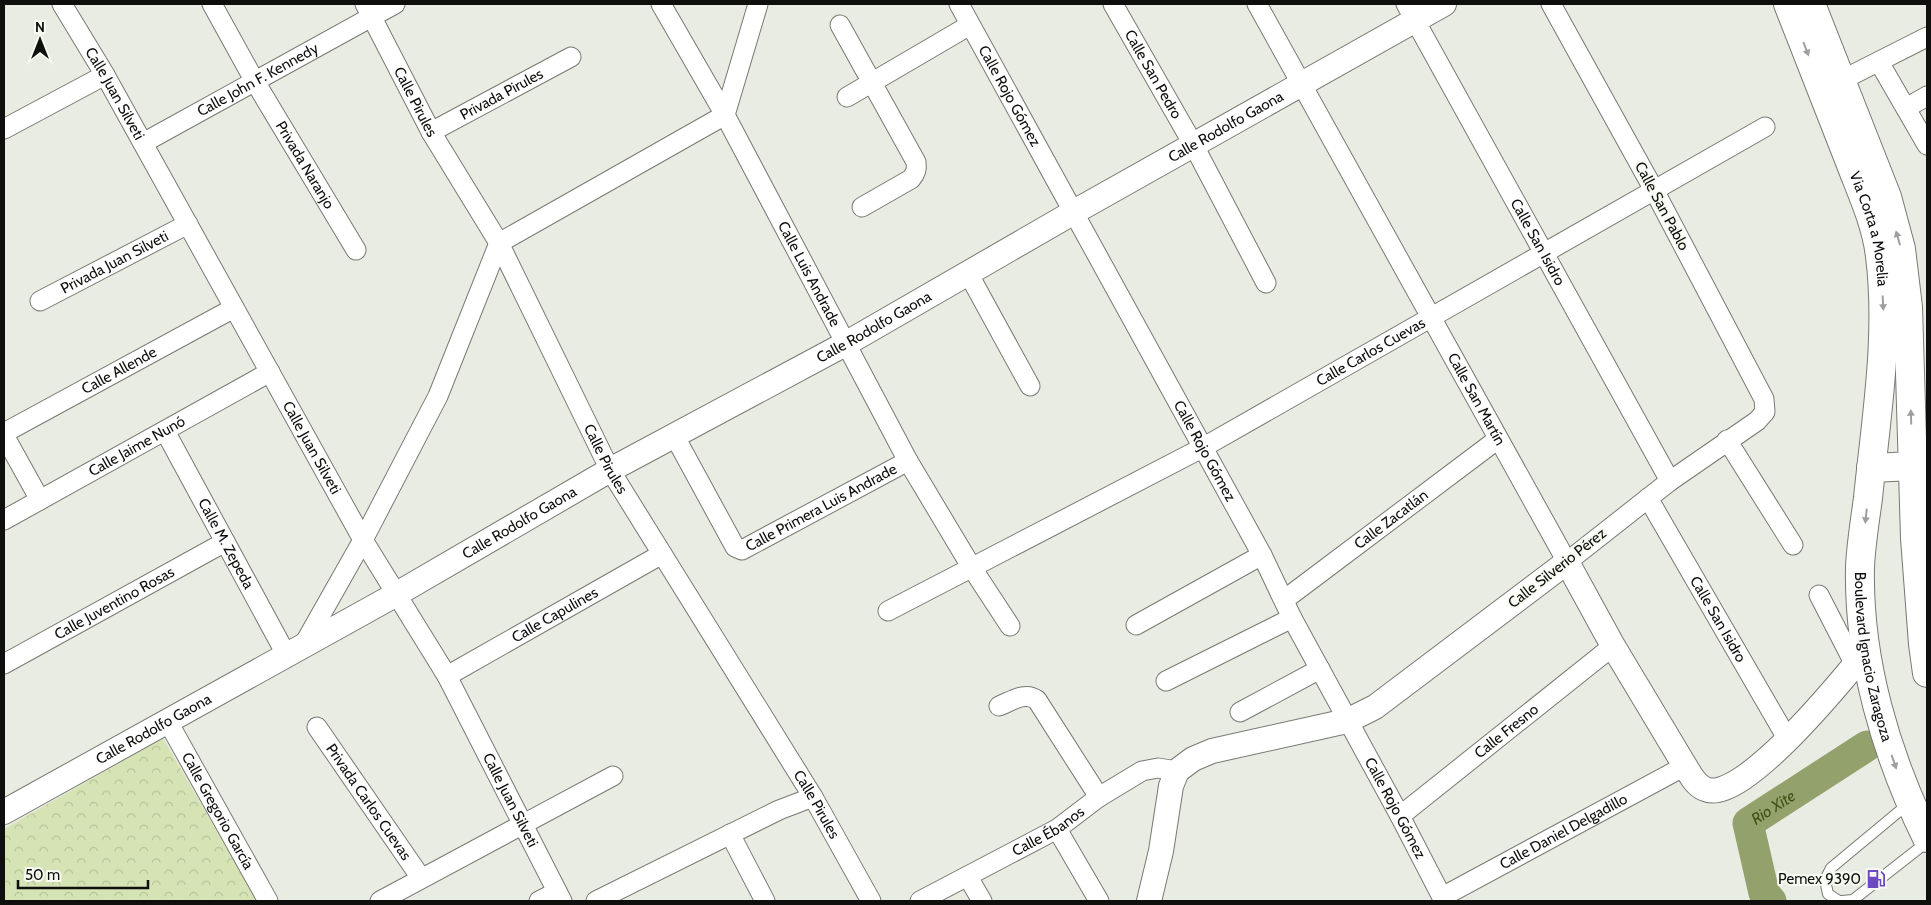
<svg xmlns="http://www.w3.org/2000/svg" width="1931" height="905" viewBox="0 0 1931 905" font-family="Cabin,sans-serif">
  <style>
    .park { fill: url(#park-crowns) }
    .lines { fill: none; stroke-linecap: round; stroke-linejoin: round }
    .river { stroke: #93a26d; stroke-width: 31 }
    .service-casing { stroke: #777a72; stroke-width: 12 }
    .minor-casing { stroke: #777a72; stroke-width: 21 }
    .tertiary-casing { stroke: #777a72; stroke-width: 26 }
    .secondary-casing { stroke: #777a72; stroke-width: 30 }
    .primary-casing { stroke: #777a72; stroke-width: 30 }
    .service { stroke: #fff; stroke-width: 10 }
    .minor { stroke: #fff; stroke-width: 19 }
    .tertiary { stroke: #fff; stroke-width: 24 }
    .secondary { stroke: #fff; stroke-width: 28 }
    .primary { stroke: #fff; stroke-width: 28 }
    .oneway { fill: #9f9f9e }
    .labels { text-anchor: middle; stroke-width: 4; stroke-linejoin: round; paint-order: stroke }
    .street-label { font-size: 15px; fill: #0f100d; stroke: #f7faf1 }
    .poi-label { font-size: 15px; fill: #0f100d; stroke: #f7faf1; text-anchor: end }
    .water-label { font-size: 16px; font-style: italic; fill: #404e12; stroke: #f7faf1 }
  </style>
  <defs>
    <pattern id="park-crowns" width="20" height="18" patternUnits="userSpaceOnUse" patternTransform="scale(1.25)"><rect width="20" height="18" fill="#d6e4b5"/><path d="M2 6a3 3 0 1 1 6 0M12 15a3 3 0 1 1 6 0" fill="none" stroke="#b6c39a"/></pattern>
  </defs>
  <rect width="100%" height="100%" fill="#e9ece3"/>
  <path class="park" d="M163,738L257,901H4V829Z"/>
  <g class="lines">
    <path class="river" id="s1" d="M1771,901L1764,893L1748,823L1867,746"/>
    <g class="service-casing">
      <g id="service">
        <path d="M1839,901L1828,894L1825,880L1831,868L1908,804"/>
        <path d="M1842,901L1853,900L1927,842"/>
      </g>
    </g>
    <g class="minor-casing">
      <g id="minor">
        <path id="s2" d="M62,4L105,75L363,540L447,676L562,901"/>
        <path id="s3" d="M212,4L254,80L356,250"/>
        <path id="s4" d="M365,4L431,132L499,243L610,470L813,797L871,901"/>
        <path id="s5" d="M661,4L725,115L908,461L972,568L1010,626"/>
        <path id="s6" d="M959,4L1262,555L1292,618L1400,816L1444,901"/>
        <path id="s7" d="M1113,4L1193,144L1266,283"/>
        <path id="s8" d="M1257,4L1567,562L1670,481L1757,421L1765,412L1764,399L1654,190L1551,4"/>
        <path id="s9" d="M1406,4L1670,481"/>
        <path d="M840,25L916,162C917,169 916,173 911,179L862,207"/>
        <path d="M1879,62L1927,145"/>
        <path d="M1840,81L1927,37"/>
        <path d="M847,97L970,25"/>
        <path d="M1906,108L1927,96"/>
        <path d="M4,129L105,75"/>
        <path id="s10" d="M431,132L571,57"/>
        <path id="s11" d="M143,143L395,4"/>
        <path d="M968,273L1030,386"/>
        <path id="s12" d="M40,301L188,224"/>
        <path id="s13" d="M165,431L287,656"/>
        <path id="s14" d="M4,433L234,308"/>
        <path d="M4,435L40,500"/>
        <path id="s15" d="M674,435L735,547L742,550L908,461"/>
        <path d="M1727,440L1793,545"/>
        <path id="s16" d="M1648,498L1788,740"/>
        <path id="s17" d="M4,520L270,372"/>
        <path d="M1819,595L1855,665"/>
        <path id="s18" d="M1284,600L1498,439"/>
        <path id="s19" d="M888,611L1202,448L1765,127"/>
        <path d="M1136,625L1262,555"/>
        <path d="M303,646L363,540L438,396L499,243L725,115L758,4"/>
        <path id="s20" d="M4,664L225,542"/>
        <path id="s21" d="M447,676L662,554"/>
        <path d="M1166,681L1292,618"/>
        <path d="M999,706C1012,701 1025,691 1037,700L1099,797"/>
        <path d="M1240,712L1320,669"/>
        <path id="s22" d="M167,720L268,901"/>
        <path id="s23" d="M317,727L421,878"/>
        <path id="s24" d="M1400,816L1613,646"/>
        <path d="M1057,829L1099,901"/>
        <path d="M730,834L765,901"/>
        <path d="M968,877L982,901"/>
        <path id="s25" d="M1442,897L1685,766"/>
        <path d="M380,901L613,776"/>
        <path d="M539,901L557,892"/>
        <path d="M596,901L779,810L813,797"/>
        <path id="s26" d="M920,901L1057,829L1099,797L1142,771L1158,768L1177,771"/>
      </g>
    </g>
    <g class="tertiary-casing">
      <g id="tertiary">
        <path id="s27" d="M4,812L395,595L610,470L847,343L1074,212L1444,4"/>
        <path d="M1149,901L1161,851L1171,786L1177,771L1193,759L1212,751L1347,721L1375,707L1567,562L1613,646L1685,766C1690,774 1695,785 1705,789C1741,806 1844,678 1866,651"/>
      </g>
    </g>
    <g class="secondary-casing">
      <path id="secondary" d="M1871,468L1913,466"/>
    </g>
    <g class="primary-casing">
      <g id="primary">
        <path id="s28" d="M1788,4C1808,55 1828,106 1848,157C1860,189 1876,222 1880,256C1890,337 1876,418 1868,498C1865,521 1861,544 1860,567C1858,660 1886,755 1927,838"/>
        <path d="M1811,4L1887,197L1901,249L1908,307L1915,538L1923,644L1927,673"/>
      </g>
    </g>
    <use href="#service" class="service"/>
    <use href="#minor" class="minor"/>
    <use href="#tertiary" class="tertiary"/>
    <use href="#secondary" class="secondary"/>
    <use href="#primary" class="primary"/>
  </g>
  <defs><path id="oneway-solid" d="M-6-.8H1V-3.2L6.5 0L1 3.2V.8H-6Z" transform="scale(1.25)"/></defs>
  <g class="oneway">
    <use href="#oneway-solid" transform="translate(1806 49) rotate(69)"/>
    <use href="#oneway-solid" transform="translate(1898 238) rotate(-106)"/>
    <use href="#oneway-solid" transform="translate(1883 303) rotate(87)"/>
    <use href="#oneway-solid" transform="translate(1911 417) rotate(-92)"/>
    <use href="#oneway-solid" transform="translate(1866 516) rotate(96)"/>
    <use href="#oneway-solid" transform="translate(1894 762) rotate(71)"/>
  </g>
  <defs>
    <g id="fuel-bare" transform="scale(1.5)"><path d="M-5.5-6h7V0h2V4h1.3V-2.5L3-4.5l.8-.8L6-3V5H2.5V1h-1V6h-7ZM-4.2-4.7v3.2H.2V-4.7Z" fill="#6d4ac3" stroke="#f7faf1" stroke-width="2.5" paint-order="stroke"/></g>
  </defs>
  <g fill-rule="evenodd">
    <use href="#fuel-bare" x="1876" y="879"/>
  </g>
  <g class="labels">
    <g class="street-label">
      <text dy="5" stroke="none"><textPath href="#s7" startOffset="81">Calle San Pedro</textPath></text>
      <text dy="5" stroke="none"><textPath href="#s11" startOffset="131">Calle John F. Kennedy</textPath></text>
      <text dy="5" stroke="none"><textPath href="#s2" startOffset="104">Calle Juan Silveti</textPath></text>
      <text dy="5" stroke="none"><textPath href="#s10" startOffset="80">Privada Pirules</textPath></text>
      <text dy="5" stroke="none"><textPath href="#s6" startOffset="105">Calle Rojo Gómez</textPath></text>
      <text dy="5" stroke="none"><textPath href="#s4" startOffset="110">Calle Pirules</textPath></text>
      <text dy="5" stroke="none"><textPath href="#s27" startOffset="1401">Calle Rodolfo Gaona</textPath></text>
      <text dy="5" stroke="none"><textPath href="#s3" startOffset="186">Privada Naranjo</textPath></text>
      <text transform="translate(1662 206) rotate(62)" y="5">Calle San Pablo</text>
      <text dy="5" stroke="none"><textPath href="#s28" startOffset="240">Via Corta a Morelia</textPath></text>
      <text dy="5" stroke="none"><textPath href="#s9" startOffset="272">Calle San Isidro</textPath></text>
      <text dy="5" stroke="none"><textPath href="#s12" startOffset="84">Privada Juan Silveti</textPath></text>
      <text dy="5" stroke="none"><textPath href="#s5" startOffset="308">Calle Luis Andrade</textPath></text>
      <text dy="5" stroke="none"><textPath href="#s27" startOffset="996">Calle Rodolfo Gaona</textPath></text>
      <text dy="5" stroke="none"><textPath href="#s19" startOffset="548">Calle Carlos Cuevas</textPath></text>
      <text dy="5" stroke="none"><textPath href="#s14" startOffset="131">Calle Allende</textPath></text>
      <text dy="5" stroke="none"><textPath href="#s8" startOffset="452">Calle San Martín</textPath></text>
      <text dy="5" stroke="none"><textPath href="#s17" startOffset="152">Calle Jaime Nunó</textPath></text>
      <text dy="5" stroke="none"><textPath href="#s2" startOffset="509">Calle Juan Silveti</textPath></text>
      <text dy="5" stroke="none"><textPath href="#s6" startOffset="510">Calle Rojo Gómez</textPath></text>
      <text dy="5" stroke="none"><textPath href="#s4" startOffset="515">Calle Pirules</textPath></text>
      <text dy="5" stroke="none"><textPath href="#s15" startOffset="225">Calle Primera Luis Andrade</textPath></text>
      <text dy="5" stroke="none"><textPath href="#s18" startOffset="134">Calle Zacatlán</textPath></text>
      <text dy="5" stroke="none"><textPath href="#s27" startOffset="591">Calle Rodolfo Gaona</textPath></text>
      <text dy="5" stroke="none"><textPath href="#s13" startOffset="128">Calle M. Zepeda</textPath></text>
      <text transform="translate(1557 568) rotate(-38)" y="5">Calle Silverio Pérez</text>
      <text dy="5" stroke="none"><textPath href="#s20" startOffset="126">Calle Juventino Rosas</textPath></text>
      <text dy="5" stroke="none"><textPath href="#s21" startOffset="124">Calle Capulines</textPath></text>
      <text dy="5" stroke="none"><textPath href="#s16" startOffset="140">Calle San Isidro</textPath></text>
      <text dy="5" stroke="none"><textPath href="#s28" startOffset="672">Boulevard Ignacio Zaragoza</textPath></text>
      <text dy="5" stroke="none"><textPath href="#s27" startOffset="171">Calle Rodolfo Gaona</textPath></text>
      <text dy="5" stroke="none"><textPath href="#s24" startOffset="136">Calle Fresno</textPath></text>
      <text dy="5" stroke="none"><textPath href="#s2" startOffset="914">Calle Juan Silveti</textPath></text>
      <text dy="5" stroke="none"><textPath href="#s23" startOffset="91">Privada Carlos Cuevas</textPath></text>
      <text dy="5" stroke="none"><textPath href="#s4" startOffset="920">Calle Pirules</textPath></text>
      <text dy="5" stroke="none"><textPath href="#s6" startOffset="915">Calle Rojo Gómez</textPath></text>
      <text dy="5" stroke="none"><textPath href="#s22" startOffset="104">Calle Gregorio García</textPath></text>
      <text dy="5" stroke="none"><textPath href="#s26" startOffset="146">Calle Ébanos</textPath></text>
      <text dy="5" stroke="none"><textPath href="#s25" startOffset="138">Calle Daniel Delgadillo</textPath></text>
    </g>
    <g class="poi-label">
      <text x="1861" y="884">Pemex 9390</text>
    </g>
    <g class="water-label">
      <text dy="6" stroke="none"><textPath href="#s1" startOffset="112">Rio Xite</textPath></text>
    </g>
  </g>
  <rect width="1931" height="905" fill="none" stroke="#0f100d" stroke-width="10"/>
  <g transform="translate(40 40)" stroke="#f7faf1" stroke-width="4" paint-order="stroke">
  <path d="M0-4L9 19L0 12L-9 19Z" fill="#0f100d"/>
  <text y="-8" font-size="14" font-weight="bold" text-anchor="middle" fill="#0f100d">N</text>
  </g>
  <path d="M18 880v8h130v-8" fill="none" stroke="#0f100d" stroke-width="2.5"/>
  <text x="25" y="880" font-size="15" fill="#0f100d" stroke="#f7faf1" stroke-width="4" paint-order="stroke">50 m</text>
</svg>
